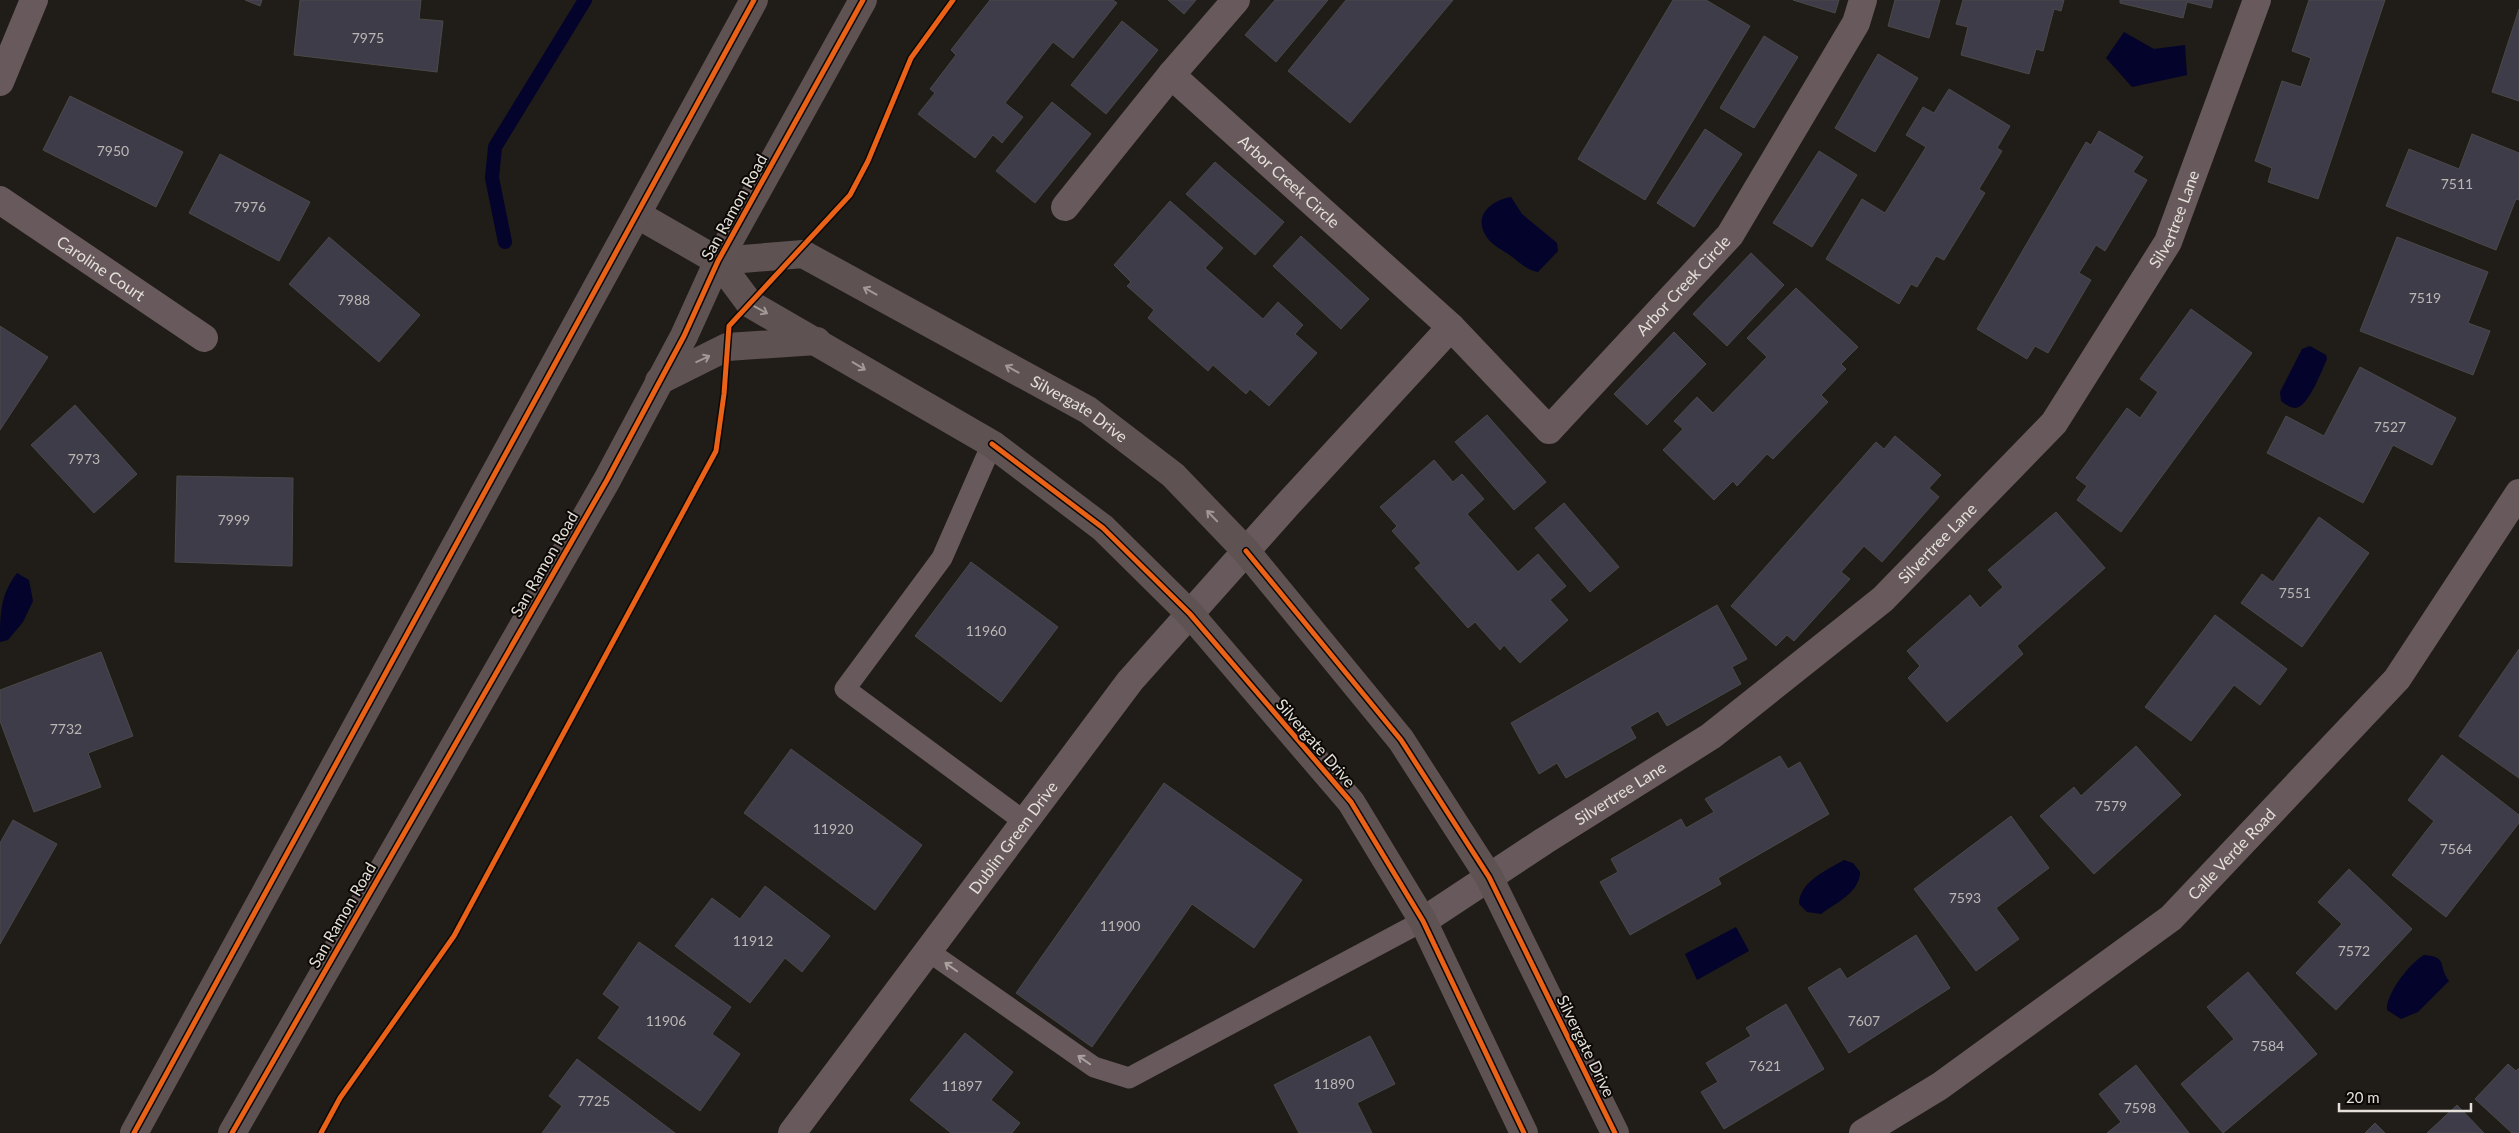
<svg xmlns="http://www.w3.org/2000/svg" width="2519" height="1133" viewBox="0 0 2519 1133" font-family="Lato,sans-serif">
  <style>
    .water { fill: #03032b }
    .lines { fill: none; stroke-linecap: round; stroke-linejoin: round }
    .stream { stroke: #03032b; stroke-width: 14 }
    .building { fill: #3f3c49; stroke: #4a4948 }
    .lane { stroke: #67595c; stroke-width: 21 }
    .street { stroke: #67595c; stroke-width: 28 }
    .secondary { stroke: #5f5252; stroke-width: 28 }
    .cycleway-casing { stroke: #0b0805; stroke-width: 8 }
    .cycleway { stroke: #ea6118; stroke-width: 5 }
    .oneway { stroke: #a29996 }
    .oneway2 { stroke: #aca3a1 }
    .labels { text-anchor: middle; stroke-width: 4; stroke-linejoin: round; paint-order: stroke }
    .number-label { font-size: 14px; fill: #bbb7b5 }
    .street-label { font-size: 16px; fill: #e4e0d9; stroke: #0b0805 }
  </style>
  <rect width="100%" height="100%" fill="#201c17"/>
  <g class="water">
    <path d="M2124,32L2154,49L2185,45L2187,75L2132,87L2106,58Z"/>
    <path d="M1511,197L1522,214L1557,243L1558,251L1538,272C1527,270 1520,263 1511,256C1504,251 1494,246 1489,240C1471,218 1489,201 1511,197Z"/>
    <path d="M2310,346L2326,355L2327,359C2322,370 2308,408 2295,408C2290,408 2285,404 2281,401L2280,392L2302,349Z"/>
    <path d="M17,573L29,580L33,601L23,622L8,640L0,642C0,614 0,595 17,573Z"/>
    <path d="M1844,860L1853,863L1860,872C1860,892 1836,903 1821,914L1807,912L1799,904C1799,882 1827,870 1844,860Z"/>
    <path d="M1736,927L1749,951L1697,980L1685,954Z"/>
    <path d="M2424,955C2449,957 2437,965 2449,981L2418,1012L2401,1019L2387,1010C2386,993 2410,963 2424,955Z"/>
  </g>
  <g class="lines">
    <path class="stream" d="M505,242L492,178L495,147L585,0"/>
  </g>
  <g class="building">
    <path d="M245,0H262L260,6Z"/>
    <path d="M300,0H421L419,19L443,21L437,72L294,55Z"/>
    <path d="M990,0H1113L1117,3L1073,58L1053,42L1005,103L1023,117L1002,143L993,135L975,158L918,114L935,93L930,89L956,55L951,50Z"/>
    <path d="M1168,0H1196L1184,14Z"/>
    <path d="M1275,0H1328L1276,62L1245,35Z"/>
    <path d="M1346,0H1453L1350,123L1288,71Z"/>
    <path d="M1673,0H1706L1750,26L1645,200L1578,159Z"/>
    <path d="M1793,0H1839L1835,13Z"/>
    <path d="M1895,0H1940L1929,38L1888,26Z"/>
    <path d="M1963,0H2064L2061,11L2054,9L2043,51L2036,49L2029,74L1961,55L1968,27L1956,24Z"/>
    <path d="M2120,0H2213L2211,8L2187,2L2183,18L2120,3Z"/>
    <path d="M2309,0H2385L2318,199L2268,182L2272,168L2255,161L2282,81L2301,87L2311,58L2292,51Z"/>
    <path d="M2519,9V101L2492,92Z"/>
    <path d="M1122,21L1158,50L1106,114L1071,85Z"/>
    <path d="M1764,36L1798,57L1754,128L1720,108Z"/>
    <path d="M1878,54L1918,78L1875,152L1835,128Z"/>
    <path d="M1949,89L2010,126L1997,148L2002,151L1979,189L1985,193L1944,260L1936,256L1917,287L1911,284L1899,304L1826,259L1862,199L1885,213L1926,147L1906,135L1923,107L1934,113Z"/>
    <path d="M70,96L183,152L156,207L43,150Z"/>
    <path d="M1052,102L1091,134L1035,203L996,171Z"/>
    <path d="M1705,129L1742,154L1694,227L1657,203Z"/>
    <path d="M2099,131L2143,157L2133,172L2147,180L2105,251L2096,245L2079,273L2091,280L2048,353L2035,346L2027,359L1977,329L2086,142L2091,145Z"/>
    <path d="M2472,134L2519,153V200L2516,199L2496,250L2386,206L2409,149L2459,169Z"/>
    <path d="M1819,151L1857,175L1812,247L1773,223Z"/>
    <path d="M220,154L310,202L279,261L189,213Z"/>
    <path d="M1215,162L1284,222L1255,255L1186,194Z"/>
    <path d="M1170,201L1223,248L1205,268L1263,319L1278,302L1303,325L1295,334L1317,353L1269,406L1250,389L1246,394L1213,365L1208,371L1148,318L1154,310L1127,286L1131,282L1114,265Z"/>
    <path d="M1301,236L1369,299L1341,329L1273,266Z"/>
    <path d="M329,237L420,315L379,362L289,284Z"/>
    <path d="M2397,237L2488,272L2468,323L2490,331L2473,375L2360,331Z"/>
    <path d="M1751,253L1784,285L1727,346L1693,314Z"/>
    <path d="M1796,288L1858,347L1841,364L1846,369L1821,395L1828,402L1773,459L1767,454L1737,486L1733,481L1714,500L1663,450L1683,429L1674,421L1697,397L1713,413L1767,357L1747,338Z"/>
    <path d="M2191,309L2252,353L2121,532L2077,500L2087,486L2076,478L2127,408L2140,418L2158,392L2140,379Z"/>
    <path d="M0,326L48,357L0,430Z"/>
    <path d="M1674,332L1706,364L1647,425L1614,394Z"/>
    <path d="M2360,367L2456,418L2432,465L2393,445L2363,503L2267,453L2286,416L2324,436Z"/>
    <path d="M75,405L137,474L94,513L31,445Z"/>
    <path d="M1487,415L1546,482L1514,510L1455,442Z"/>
    <path d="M1895,436L1941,475L1929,488L1939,497L1882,562L1864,546L1841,572L1850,579L1794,641L1787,635L1776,646L1731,606L1876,442L1884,449Z"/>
    <path d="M1434,460L1453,482L1462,474L1484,499L1467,514L1518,572L1538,554L1566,586L1550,600L1568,620L1520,663L1504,645L1500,650L1475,622L1468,628L1415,568L1421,563L1392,531L1397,526L1380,507Z"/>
    <path d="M177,476L293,478L292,566L175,562Z"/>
    <path d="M1564,503L1619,567L1590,592L1535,528Z"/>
    <path d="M2056,512L2105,568L2017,646L2023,654L1947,722L1908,678L1920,666L1907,651L1970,595L1980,608L2003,587L1988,570Z"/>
    <path d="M2319,517L2369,553L2302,647L2241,603L2262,574L2273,582Z"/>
    <path d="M971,562L1058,627L1001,702L915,636Z"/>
    <path d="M1717,605L1747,659L1732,667L1741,684L1667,726L1658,711L1630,727L1636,738L1566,778L1557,763L1539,774L1511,723Z"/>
    <path d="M2215,615L2287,669L2260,705L2234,685L2191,741L2145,707Z"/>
    <path d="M2519,649V778L2459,736Z"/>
    <path d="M101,652L133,736L88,753L101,787L34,812L0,721V690Z"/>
    <path d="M2136,746L2181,795L2094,874L2040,816L2074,787L2081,796Z"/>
    <path d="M791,749L922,845L875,910L744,813Z"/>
    <path d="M2442,755L2519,815V823L2446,917L2392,875L2434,821L2408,800Z"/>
    <path d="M1780,756L1788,769L1800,762L1829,814L1718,878L1721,884L1630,935L1600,882L1618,872L1611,859L1681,819L1686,828L1714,812L1705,799Z"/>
    <path d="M1164,783L1302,880L1254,948L1192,904L1092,1047L1016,993Z"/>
    <path d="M2011,816L2049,868L1996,908L2019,939L1976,971L1914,889Z"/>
    <path d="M13,820L57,844L0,944V843Z"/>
    <path d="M2349,869L2412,929L2336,1010L2296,973L2342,924L2318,902Z"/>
    <path d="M765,886L830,936L802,972L785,958L750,1003L675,946L712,898L740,919Z"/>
    <path d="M1916,935L1950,988L1849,1053L1808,988L1840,968L1847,979Z"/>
    <path d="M639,942L731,1007L712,1034L740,1054L700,1111L598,1038L620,1007L603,994Z"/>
    <path d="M2248,972L2317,1054L2223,1133L2181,1084L2234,1039L2207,1007Z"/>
    <path d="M1786,1004L1824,1069L1724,1129L1701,1092L1718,1082L1706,1063L1751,1036L1746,1028Z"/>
    <path d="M965,1033L1013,1072L991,1100L1020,1123L1012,1133H951L910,1100Z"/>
    <path d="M1370,1036L1395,1084L1357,1103L1372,1133H1299L1274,1085Z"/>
    <path d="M577,1059L675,1133H542L562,1106L549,1096Z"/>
    <path d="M2508,1064L2516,1071L2519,1068V1133H2512L2475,1099Z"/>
    <path d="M2136,1065L2189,1133H2107L2121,1122L2099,1094Z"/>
    <path d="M2457,1105L2484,1133H2427Z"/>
    <path d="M2375,1123L2385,1133H2365Z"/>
  </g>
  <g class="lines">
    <g class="lane">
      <path d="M992,444L942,558L845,689L1025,822"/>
      <path d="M928,951L1094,1067L1129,1078L1423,921"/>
    </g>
    <g class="street">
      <path id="s1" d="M1171,75L1451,327L1549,430L1730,235L1856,23L1863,0"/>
      <path d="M0,82L34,0"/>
      <path id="s2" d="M0,200L204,338"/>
      <path d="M1065,207L1171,75L1236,0"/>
      <path id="s3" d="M1423,921L1544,841L1711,736L1883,599L2054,423L2168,242L2257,0"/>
      <path id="s4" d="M792,1133L1130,681L1288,504L1451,327"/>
      <path id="s5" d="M1863,1133L1940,1086L2171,918L2397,679L2519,493"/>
    </g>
    <g class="secondary">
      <path d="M638,215L718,261L750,304L992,444L1103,528L1190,614L1351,802L1423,921L1524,1133"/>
      <path id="s6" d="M718,261L803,254L1088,410L1173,475L1246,551L1401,740L1489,877L1615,1133"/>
      <path d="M659,381L727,347L817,341"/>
      <path d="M134,1133L754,0"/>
      <path d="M232,1133L607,480L684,336L718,261L863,0"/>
    </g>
    <g class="cycleway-casing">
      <g id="cycleway">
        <path d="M992,444L1103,528L1190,614L1351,802L1423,921L1524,1133"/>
        <path d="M1246,551L1401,740L1489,877L1615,1133"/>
        <path d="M134,1133L754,0"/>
        <path d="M232,1133L607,480L684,336L718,261L863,0"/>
        <path d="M321,1133L340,1098L454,936L716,451L724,394L729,326L850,195L868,161L911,58L953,0"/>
      </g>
    </g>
    <use href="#cycleway" class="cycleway"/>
  </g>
  <defs><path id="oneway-shaft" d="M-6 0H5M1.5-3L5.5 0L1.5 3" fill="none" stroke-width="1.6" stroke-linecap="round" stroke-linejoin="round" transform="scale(1.25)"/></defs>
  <g class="oneway">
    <use href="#oneway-shaft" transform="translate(870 291) rotate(-151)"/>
    <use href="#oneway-shaft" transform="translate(761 310) rotate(29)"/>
    <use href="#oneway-shaft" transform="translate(703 359) rotate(-25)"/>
    <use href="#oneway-shaft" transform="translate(859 366) rotate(31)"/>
    <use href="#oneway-shaft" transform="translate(1012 369) rotate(-151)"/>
    <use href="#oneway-shaft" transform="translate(1212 516) rotate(-134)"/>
  </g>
  <g class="oneway2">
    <use href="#oneway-shaft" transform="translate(951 967) rotate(-145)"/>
    <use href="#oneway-shaft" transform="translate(1084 1060) rotate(-145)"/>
  </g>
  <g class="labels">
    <g class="number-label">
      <text x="368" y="43">7975</text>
      <text x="113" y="156">7950</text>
      <text x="2457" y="189">7511</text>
      <text x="250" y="212">7976</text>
      <text x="2425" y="303">7519</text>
      <text x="354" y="305">7988</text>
      <text x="2390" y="432">7527</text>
      <text x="84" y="464">7973</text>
      <text x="234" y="525">7999</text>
      <text x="2295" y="598">7551</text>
      <text x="986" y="636">11960</text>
      <text x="66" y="734">7732</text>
      <text x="2111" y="811">7579</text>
      <text x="833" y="834">11920</text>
      <text x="2456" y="854">7564</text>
      <text x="1965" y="903">7593</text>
      <text x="1120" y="931">11900</text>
      <text x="753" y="946">11912</text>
      <text x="2354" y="956">7572</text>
      <text x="666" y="1026">11906</text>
      <text x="1864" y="1026">7607</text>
      <text x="2268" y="1051">7584</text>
      <text x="1765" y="1071">7621</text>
      <text x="1334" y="1089">11890</text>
      <text x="962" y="1091">11897</text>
      <text x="594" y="1106">7725</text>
      <text x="2140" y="1113">7598</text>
    </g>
    <g class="street-label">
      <text dy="6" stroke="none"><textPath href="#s1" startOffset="159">Arbor Creek Circle</textPath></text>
      <text transform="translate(734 207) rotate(-61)" y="6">San Ramon Road</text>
      <text dy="6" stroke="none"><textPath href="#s3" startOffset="1045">Silvertree Lane</textPath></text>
      <text dy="6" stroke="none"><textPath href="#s2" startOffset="122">Caroline Court</textPath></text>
      <text dy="6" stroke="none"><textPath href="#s1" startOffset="716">Arbor Creek Circle</textPath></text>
      <text dy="6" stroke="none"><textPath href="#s6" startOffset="402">Silvergate Drive</textPath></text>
      <text dy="6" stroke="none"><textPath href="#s3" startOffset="640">Silvertree Lane</textPath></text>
      <text transform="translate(544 564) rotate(-60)" y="6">San Ramon Road</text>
      <text transform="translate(1316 743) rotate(49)" y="6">Silvergate Drive</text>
      <text dy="6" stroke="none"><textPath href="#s3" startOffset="235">Silvertree Lane</textPath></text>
      <text dy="6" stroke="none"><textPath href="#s4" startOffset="369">Dublin Green Drive</textPath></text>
      <text dy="6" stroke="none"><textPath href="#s5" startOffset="464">Calle Verde Road</textPath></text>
      <text transform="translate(342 915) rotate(-60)" y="6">San Ramon Road</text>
      <text transform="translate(1586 1046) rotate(64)" y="6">Silvergate Drive</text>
    </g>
  </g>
  <path d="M2339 1103v8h132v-8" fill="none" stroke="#e4e0d9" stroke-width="2.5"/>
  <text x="2346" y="1103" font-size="15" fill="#e4e0d9" stroke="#0b0805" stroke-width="4" paint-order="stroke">20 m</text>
</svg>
